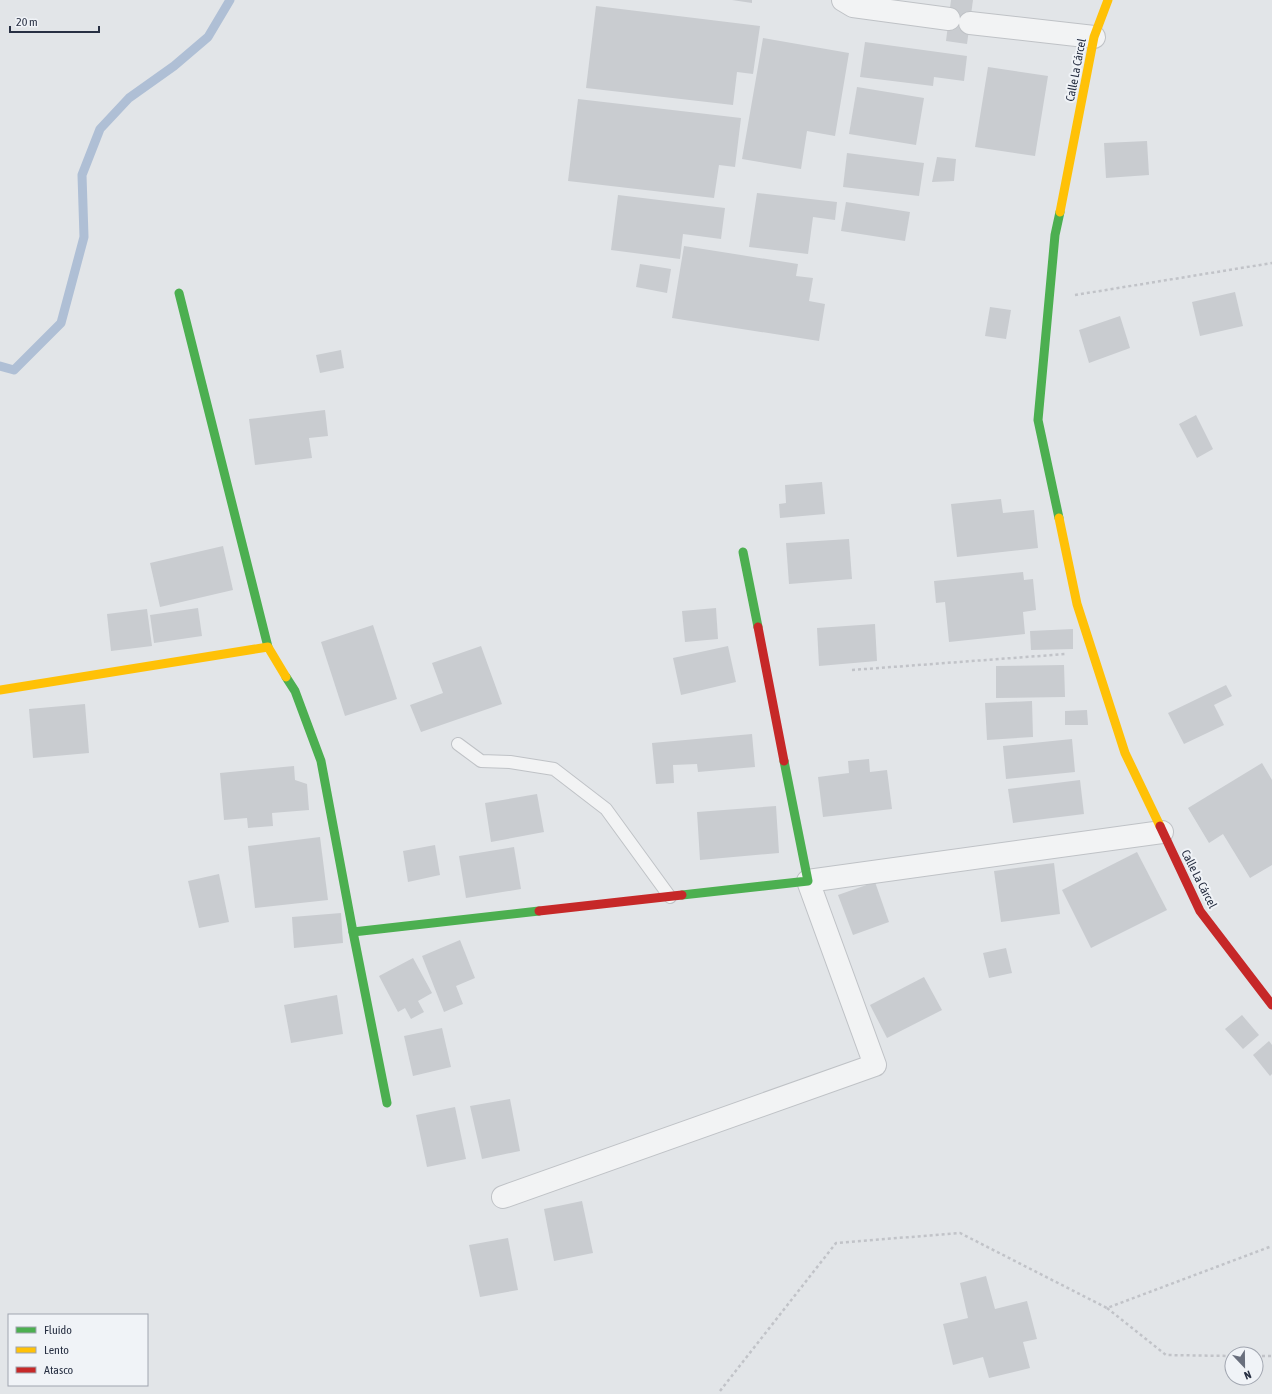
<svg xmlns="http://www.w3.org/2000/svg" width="1272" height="1394" viewBox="0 0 1272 1394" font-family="'Asap Condensed',sans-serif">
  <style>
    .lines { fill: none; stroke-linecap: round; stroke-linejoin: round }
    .stream { stroke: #afbfd5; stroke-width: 9 }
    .building { fill: #c9ccd0 }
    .lane-casing { stroke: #bfc2c6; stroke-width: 14 }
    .street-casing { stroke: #bfc2c6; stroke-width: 24 }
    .path { stroke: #c1c3c8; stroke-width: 2.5; stroke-dasharray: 3 3; stroke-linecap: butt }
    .lane { stroke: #f2f3f4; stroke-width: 12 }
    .street { stroke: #f2f3f4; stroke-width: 22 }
    .fast { stroke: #4caf50; stroke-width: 9 }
    .slow { stroke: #ffc107; stroke-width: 9 }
    .jam { stroke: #c62828; stroke-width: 9 }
    .labels { text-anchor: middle; stroke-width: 4; stroke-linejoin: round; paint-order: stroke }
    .street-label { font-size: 12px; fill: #283043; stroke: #f0f3f7 }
  </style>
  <rect width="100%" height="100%" fill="#e2e5e8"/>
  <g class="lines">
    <path class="stream" d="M0,366L14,370L61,323L84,237L82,175L100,129L129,98L174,66L208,37L230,0"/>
  </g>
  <g class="building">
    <path d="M732,0H752V3Z"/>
    <path d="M951,0H973L967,44L946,41Z"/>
    <path d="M596,6L760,26L753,74L737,72L733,105L586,88Z"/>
    <path d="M763,38L849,53L835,136L807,131L801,169L742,159Z"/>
    <path d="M865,42L967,56L964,81L934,77L933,86L860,77Z"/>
    <path d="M988,67L1048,76L1035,156L975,147Z"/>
    <path d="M857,87L924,98L916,145L849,134Z"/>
    <path d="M578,99L741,118L735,167L719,165L714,198L568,181Z"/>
    <path d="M1147,141L1149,175L1106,178L1104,143Z"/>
    <path d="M847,153L924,163L919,196L843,187Z"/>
    <path d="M937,157L956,159L954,181L932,182Z"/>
    <path d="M757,193L837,202L835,220L813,217L808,254L749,247Z"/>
    <path d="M618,195L725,208L721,239L683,234L680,259L611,250Z"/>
    <path d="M846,202L910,212L905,241L841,231Z"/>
    <path d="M684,246L798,264L796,276L813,278L809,301L825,304L819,341L672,318Z"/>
    <path d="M640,264L671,269L667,293L636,287Z"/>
    <path d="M1235,292L1243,326L1200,336L1192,302Z"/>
    <path d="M990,307L1011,310L1006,339L985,336Z"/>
    <path d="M1120,316L1130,348L1089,363L1079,330Z"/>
    <path d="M341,350L344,368L320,373L316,355Z"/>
    <path d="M325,410L328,436L309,438L312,458L255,465L249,419Z"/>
    <path d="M1196,415L1213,449L1197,458L1179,424Z"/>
    <path d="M822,482L825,514L780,518L779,504L786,503L785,485Z"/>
    <path d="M1001,499L1003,513L1034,510L1038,548L957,557L951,504Z"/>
    <path d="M849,539L852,579L789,584L786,543Z"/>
    <path d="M223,546L233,590L160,607L150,563Z"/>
    <path d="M1023,572L1024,580L1033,579L1036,610L1023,612L1025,634L949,642L945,602L936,603L934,581Z"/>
    <path d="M198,608L202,636L154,643L150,615Z"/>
    <path d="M716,608L718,639L685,642L682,611Z"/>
    <path d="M147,609L152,646L111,651L107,614Z"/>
    <path d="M875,624L877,661L819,666L817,628Z"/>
    <path d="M373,625L397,699L345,716L321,642Z"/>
    <path d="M1073,629V649L1031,650L1030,631Z"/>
    <path d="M481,646L502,704L421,732L410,705L443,693L432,663Z"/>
    <path d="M728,646L736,682L681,695L673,658Z"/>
    <path d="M1064,665L1065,697L996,698V666Z"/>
    <path d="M1226,685L1232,696L1214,705L1224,725L1184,744L1168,713Z"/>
    <path d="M1032,701L1033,737L987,740L985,703Z"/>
    <path d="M85,704L89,753L33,758L29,709Z"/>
    <path d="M1087,710L1088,725H1065V711Z"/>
    <path d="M752,734L755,767L698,772L697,764L673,765L674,783L656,784L652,743Z"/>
    <path d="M1072,739L1075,772L1006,779L1003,746Z"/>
    <path d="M869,759L870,772L887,770L892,809L823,817L818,777L849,773L848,761Z"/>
    <path d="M1262,763L1272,780V865L1250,878L1223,834L1209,843L1188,808Z"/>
    <path d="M294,766L295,780L307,784L309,810L272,813L273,826L248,828L247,818L224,820L220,773Z"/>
    <path d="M1080,780L1084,814L1013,823L1008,789Z"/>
    <path d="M537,794L544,832L491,842L485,803Z"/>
    <path d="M776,806L779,853L700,860L697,812Z"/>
    <path d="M320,837L328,900L255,908L248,846Z"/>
    <path d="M435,845L440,875L408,882L403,851Z"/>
    <path d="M514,847L521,889L466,898L459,856Z"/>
    <path d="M1137,852L1167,910L1091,948L1062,890Z"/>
    <path d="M1054,863L1060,914L1001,922L994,871Z"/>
    <path d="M219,874L229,922L199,928L188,881Z"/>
    <path d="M875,882L889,922L853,935L838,895Z"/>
    <path d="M341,913L343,943L294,948L292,917Z"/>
    <path d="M460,940L475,978L456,986L463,1004L444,1012L422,956Z"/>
    <path d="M1006,948L1012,973L989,978L983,953Z"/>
    <path d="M413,958L432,993L418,1001L424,1012L411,1019L405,1008L398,1012L379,976Z"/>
    <path d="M924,977L942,1010L887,1038L870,1005Z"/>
    <path d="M337,995L343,1034L291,1043L284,1005Z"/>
    <path d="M1242,1015L1259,1035L1243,1049L1225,1029Z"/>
    <path d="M442,1028L451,1067L413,1076L404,1036Z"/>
    <path d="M1269,1041L1272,1045V1074L1270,1076L1253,1055Z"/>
    <path d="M510,1099L520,1151L482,1159L470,1106Z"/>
    <path d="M455,1107L466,1159L427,1167L416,1115Z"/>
    <path d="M582,1201L593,1253L554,1261L544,1209Z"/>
    <path d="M508,1238L518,1290L480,1297L469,1245Z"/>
    <path d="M986,1276L995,1309L1027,1301L1037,1339L1023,1342L1030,1368L989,1378L983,1357L953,1365L943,1324L968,1318L960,1283Z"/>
  </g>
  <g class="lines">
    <g class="lane-casing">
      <path id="lane" d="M458,744L481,761L510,762L554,769L606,809L670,897"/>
    </g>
    <g class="street-casing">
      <g id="street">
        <path d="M843,0L853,6L949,19"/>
        <path d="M970,23L1094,37"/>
        <path d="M503,1197L875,1065L808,881L1162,832"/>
      </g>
    </g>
    <g class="path">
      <path d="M1075,295L1272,263"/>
      <path d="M852,670L1066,654"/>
      <path d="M1107,1308L1166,1355L1232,1356"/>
      <path d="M1256,1356H1272"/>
      <path d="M720,1391L836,1243L960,1233L1107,1308L1272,1246"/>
    </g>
    <use href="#lane" class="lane"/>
    <use href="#street" class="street"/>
    <g class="fast">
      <path d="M179,293L268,647"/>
      <path d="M1059,518L1038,420L1055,235L1060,212"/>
      <path d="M743,552L758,627"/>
      <path d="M286,677L295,691L321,761L353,932"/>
      <path d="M682,895L808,881L784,761"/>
      <path d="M387,1103L353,932L539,911"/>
    </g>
    <g class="slow">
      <path d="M1060,212L1094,37L1108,0"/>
      <path d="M1059,518L1077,604L1125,753L1160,826"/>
      <path d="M0,690L268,647L286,677"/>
    </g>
    <g class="jam">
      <path d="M758,627L784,761"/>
      <path d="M1160,826L1200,911L1272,1005"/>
      <path d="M539,911L682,895"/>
    </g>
  </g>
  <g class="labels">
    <g class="street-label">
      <text transform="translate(1076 70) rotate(-79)" y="4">Calle La Cárcel</text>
      <text transform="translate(1199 879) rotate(63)" y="4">Calle La Cárcel</text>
    </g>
  </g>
  <rect x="8" y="1314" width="140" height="72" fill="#f0f3f7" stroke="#a0a5af"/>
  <rect x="16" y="1327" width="20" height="6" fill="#4caf50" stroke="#a0a5af"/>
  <text x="44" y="1334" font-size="12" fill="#283043">Fluido</text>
  <rect x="16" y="1347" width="20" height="6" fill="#ffc107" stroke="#a0a5af"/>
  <text x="44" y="1354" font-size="12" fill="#283043">Lento</text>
  <rect x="16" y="1367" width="20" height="6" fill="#c62828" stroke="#a0a5af"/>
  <text x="44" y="1374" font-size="12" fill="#283043">Atasco</text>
  <g transform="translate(1244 1366) rotate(158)"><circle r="19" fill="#f0f3f7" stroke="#a0a5af"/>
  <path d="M0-3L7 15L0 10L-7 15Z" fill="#696f7d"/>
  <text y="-6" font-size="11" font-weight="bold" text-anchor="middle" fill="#283043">N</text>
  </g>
  <path d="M10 26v6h89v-6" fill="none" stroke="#283043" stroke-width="2"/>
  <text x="16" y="26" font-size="12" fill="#283043" stroke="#f0f3f7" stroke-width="3" paint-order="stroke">20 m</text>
</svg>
